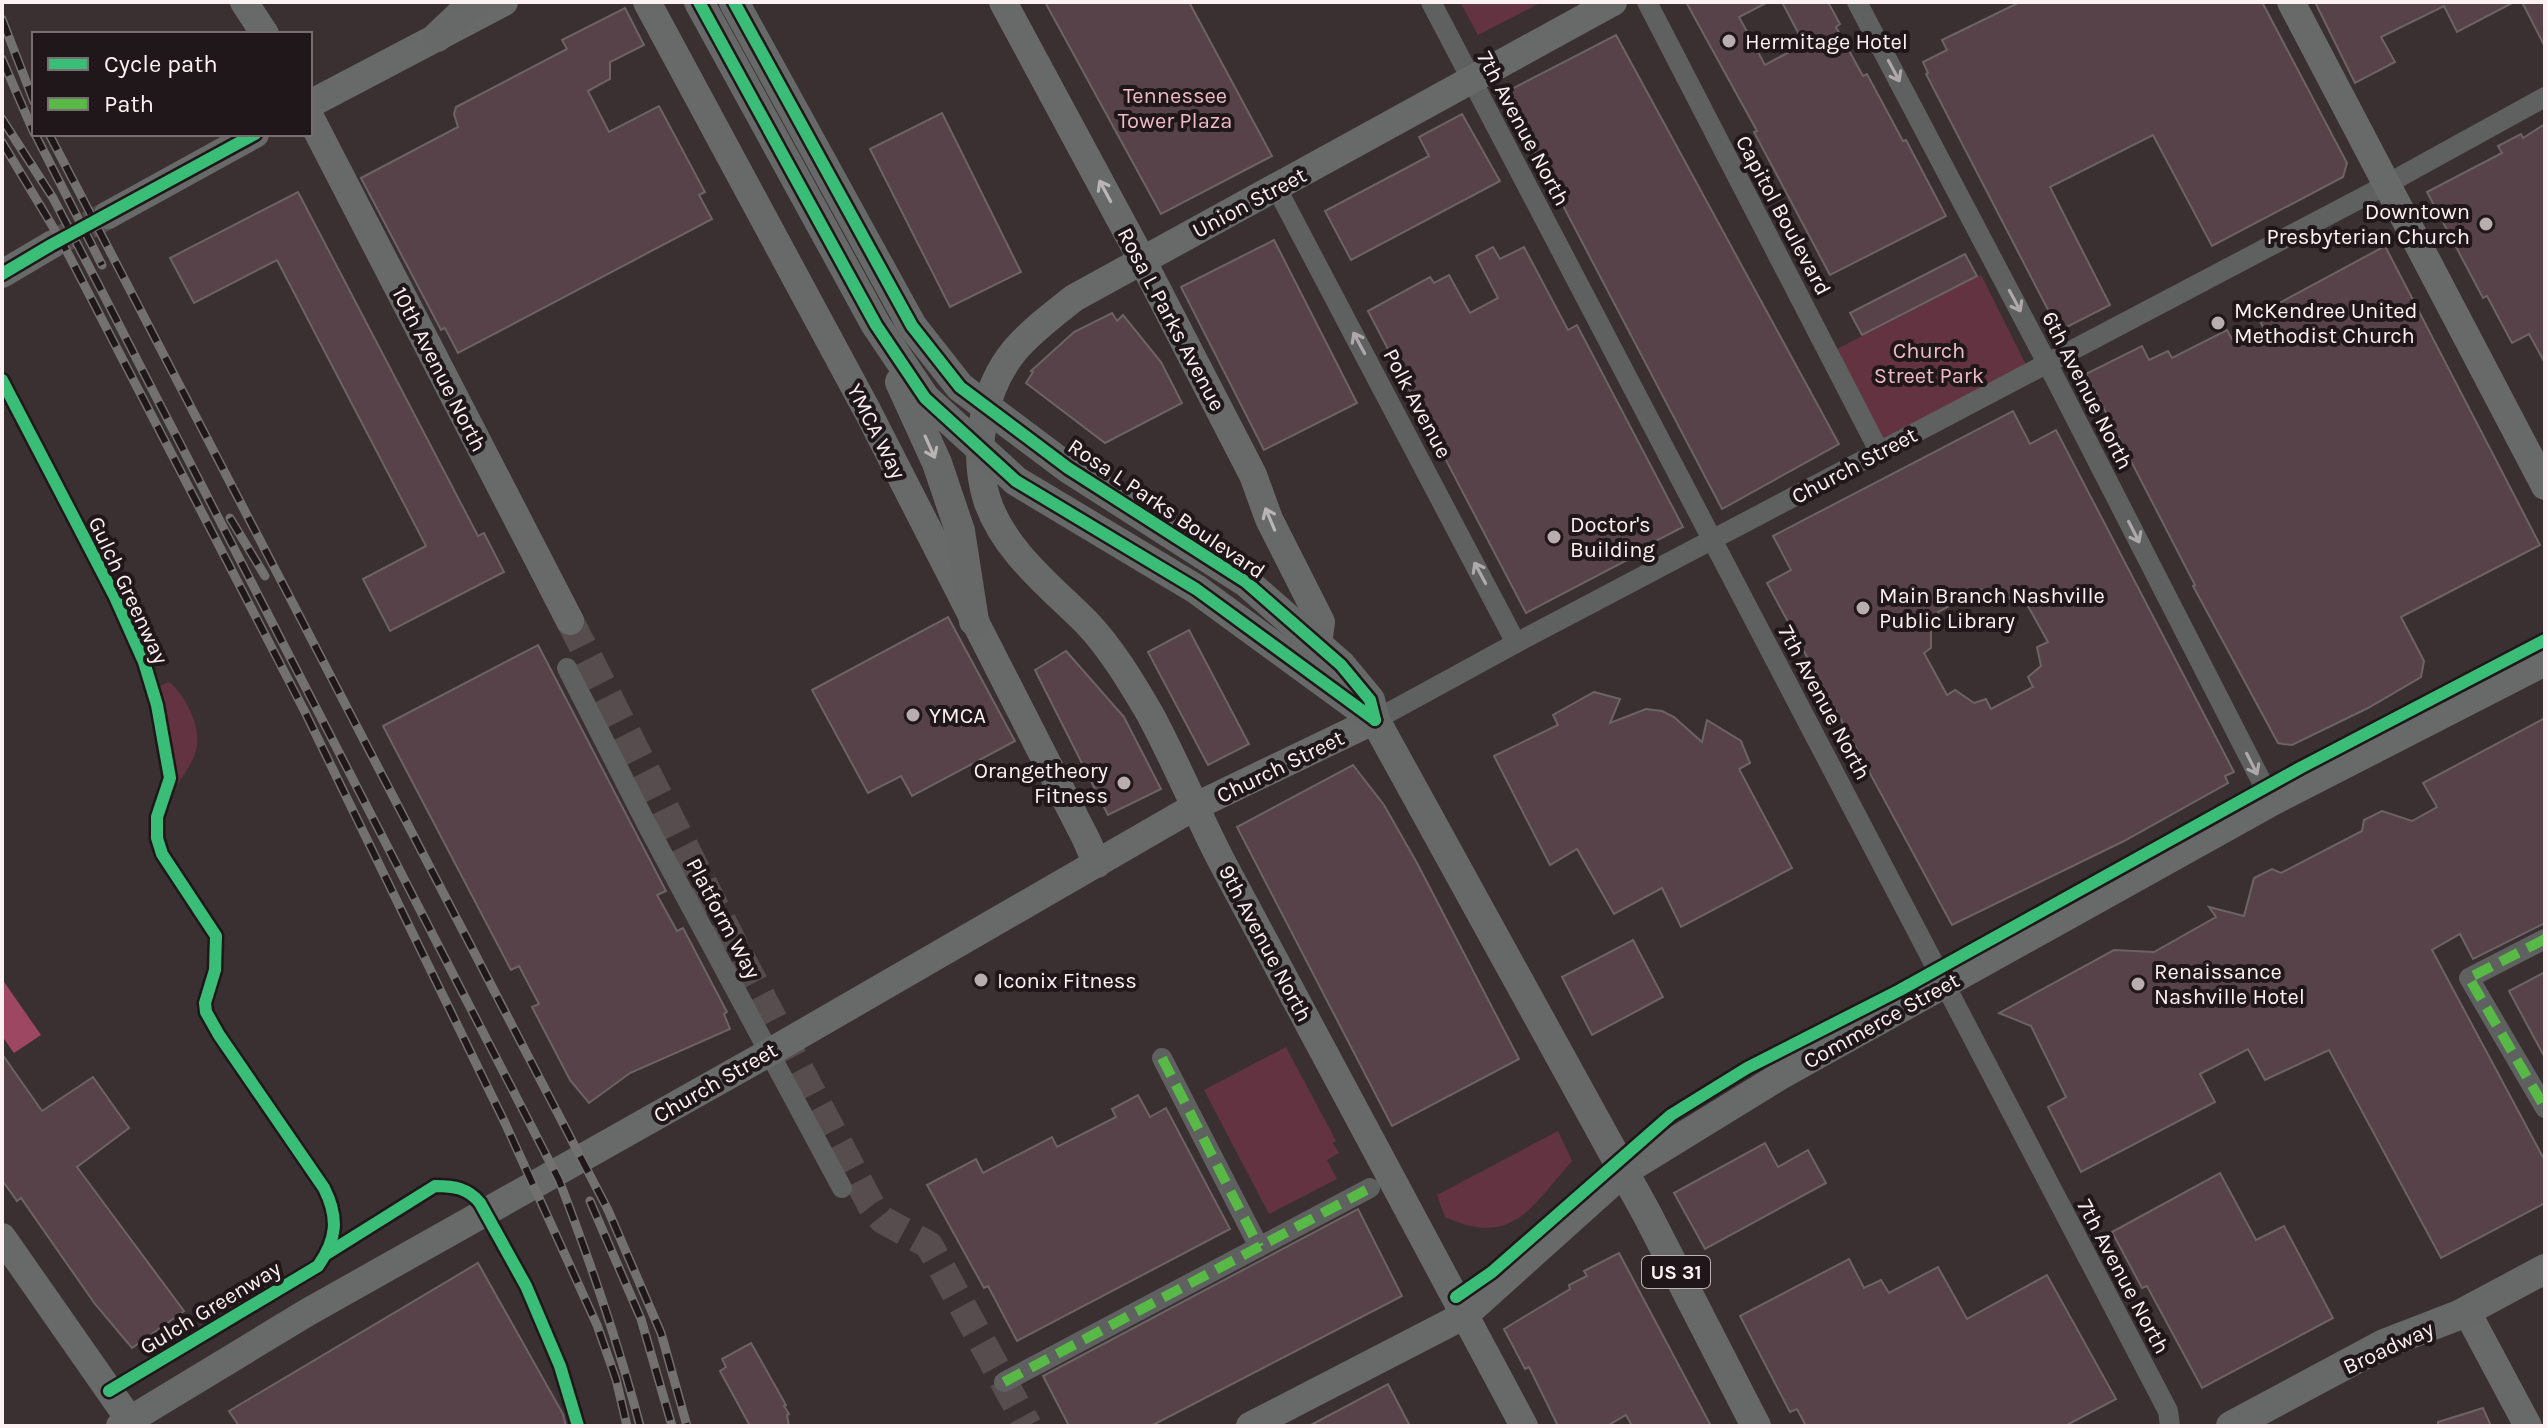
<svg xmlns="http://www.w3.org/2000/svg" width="2547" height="1428" viewBox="0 0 2547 1428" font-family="Karla,sans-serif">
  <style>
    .green { fill: #643342 }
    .water { fill: #9d4762 }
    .building { fill: #584249; stroke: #6c6365; stroke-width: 2; fill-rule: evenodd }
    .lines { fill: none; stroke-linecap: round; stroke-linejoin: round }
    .secondary-tunnel { stroke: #574d4f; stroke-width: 28; stroke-dasharray: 28 14; stroke-linecap: butt }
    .street { stroke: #5f6060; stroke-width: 20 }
    .secondary { stroke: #686a6a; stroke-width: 28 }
    .primary { stroke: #676868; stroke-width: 30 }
    .rail-casing { stroke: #737070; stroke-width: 9 }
    .rail { stroke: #1f1719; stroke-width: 6; stroke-dasharray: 18; stroke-linecap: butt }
    .quiet { stroke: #58b947; stroke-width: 10; stroke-dasharray: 20 10; stroke-linecap: butt }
    .cycleway-casing { stroke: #1f1719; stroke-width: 17 }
    .cycleway { stroke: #3abd76; stroke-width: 12 }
    .oneway { stroke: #aea8aa }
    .oneway2 { stroke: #bab4b5 }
    .oneway3 { stroke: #bab3b4 }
    .poi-dot { fill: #b9adaf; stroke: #1f1719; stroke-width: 3 }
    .labels { text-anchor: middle; stroke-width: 8; stroke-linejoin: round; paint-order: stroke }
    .shield { fill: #1f1719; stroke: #bbb0b2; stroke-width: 2 }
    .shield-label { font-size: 20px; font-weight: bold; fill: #fef1f3 }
    .poi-label { font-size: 22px; fill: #fef1f3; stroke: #1f1719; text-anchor: start }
    .park-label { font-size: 22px; fill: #efbbc8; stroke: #1f1719 }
    .street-label { font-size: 22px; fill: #fef1f3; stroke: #1f1719 }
  </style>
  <rect width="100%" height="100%" fill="#3a3032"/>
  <g class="green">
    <path d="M1460,2H1542L1478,35Z"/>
    <path d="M1981,275L2030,373L1879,451L1829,353Z"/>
    <path d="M169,682C186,696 202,727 196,750C193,764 182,776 175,788L160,686Z"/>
    <path d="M1286,1047L1336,1141L1333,1143L1339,1153L1327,1160L1337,1179L1269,1214L1204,1090Z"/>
    <path d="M1558,1131L1572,1161C1531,1207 1513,1248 1445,1217L1437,1195Z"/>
  </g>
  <path class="water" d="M2,979L41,1035L14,1053L2,1036Z"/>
  <g class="building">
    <path d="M1045,2H1189L1272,156L1161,214Z"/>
    <path d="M1686,2H1768L1739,17L1765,65L1804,44L1782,2H1828L1840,24L1836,27L1863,76L1867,74L1903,141L1906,140L1946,216L1830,275L1754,132L1757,131Z"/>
    <path d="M2020,2H2262L2347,163L2343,177L2212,246L2153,135L2050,187L2110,305L2059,331L1926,74L1928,73L1923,62L1947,50L1942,40Z"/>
    <path d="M2315,2H2514L2457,32L2444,6L2381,37L2395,62L2355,83Z"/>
    <path d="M2522,2H2545V47Z"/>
    <path d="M625,8L644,45L610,62V79L588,91L609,132L659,106L705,192L699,195L712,219L458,353L445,328L441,330L361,178L458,127L454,114L456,107L567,49L562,40Z"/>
    <path d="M1616,35L1839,444L1722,509L1504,93Z"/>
    <path d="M942,113L1021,272L950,307L870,149Z"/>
    <path d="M1462,114L1500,181L1351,260L1325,211L1429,156L1419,137Z"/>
    <path d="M2545,124V363L2529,334L2512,343L2487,296L2483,298L2427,192L2502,153L2498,146L2521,134L2523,138Z"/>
    <path d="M298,192L478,536L484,533L504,572L390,631L363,579L426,546L277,260L194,303L170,258Z"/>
    <path d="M1274,240L1357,403L1264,450L1181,287Z"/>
    <path d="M2385,246L2540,545L2401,617L2424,661L2421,677L2368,708L2292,745L2283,744L2278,743L2193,586L2195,585L2086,374L2142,346L2149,360L2168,351L2172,358L2227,330L2236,346L2265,331L2257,315Z"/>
    <path d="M1493,247L1500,259L1524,247L1568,330L1577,325L1683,527L1632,553L1633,557L1526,613L1368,311L1430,277L1434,283L1449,275L1470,313L1498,298L1476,256Z"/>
    <path d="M1965,254L1977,276L1862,335L1850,313Z"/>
    <path d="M1112,313L1117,321L1123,315L1161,362L1182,403L1105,443L1026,383L1033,372L1031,371L1074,332Z"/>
    <path d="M2013,411L2030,444L2056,430L2234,772L2225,776L2228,783L2124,841L1952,925L1767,583L1791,570L1773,536ZM1981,589L1985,596L1997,592L2003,593L2016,604L2024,599L2048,642L2037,647L2041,666L2028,677L2033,687L1991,709L1986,699L1974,703L1955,690L1947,695L1924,653L1931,648V628L1941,618L1938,612Z"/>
    <path d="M948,617L1015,741L912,796L901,776L868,793L812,690Z"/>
    <path d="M1189,630L1249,744L1208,765L1148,652Z"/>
    <path d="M538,645L666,891L657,895L677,931L683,928L727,1012L724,1014L730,1029L630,1073L589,1103L570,1080L532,1007L539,1004L519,966L511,970L383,726Z"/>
    <path d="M1066,651L1124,717L1161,789L1108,815L1035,670Z"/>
    <path d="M1594,692L1620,699L1610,723L1646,709L1662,711L1674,717L1702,742L1707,720L1741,741L1750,763L1739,769L1792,868L1681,927L1662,888L1614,914L1577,849L1550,865L1494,756L1558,725L1553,715Z"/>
    <path d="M2545,718V923L2473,959L2460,934L2432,950L2545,1161V1203L2441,1258L2329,1050L2265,1080L2248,1049L2200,1074L2215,1102L2081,1172L2048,1107L2066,1097L2031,1026L1999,1013L2114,950L2154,952L2216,917L2209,907L2244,916L2254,878L2272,869L2281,873L2362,831L2364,820L2382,811L2412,821L2437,807L2423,783Z"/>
    <path d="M1353,765L1384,805L1417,863L1519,1059L1392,1126L1237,827Z"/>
    <path d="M1633,940L1663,997L1592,1035L1562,977Z"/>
    <path d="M2545,972V1058L2509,991Z"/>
    <path d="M2,1054L42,1111L93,1077L129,1128L77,1167L184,1311L132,1348L95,1304L21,1198L17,1201L2,1180Z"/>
    <path d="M1138,1095L1150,1117L1166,1108L1230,1229L1017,1341L988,1286L984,1288L927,1185L976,1159L983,1173L1052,1137L1057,1147L1116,1117L1112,1109Z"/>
    <path d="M1765,1143L1778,1167L1808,1150L1826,1183L1705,1249L1674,1193Z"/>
    <path d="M2220,1173L2256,1240L2284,1226L2333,1318L2202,1388L2147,1286L2142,1288L2112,1232Z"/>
    <path d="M1358,1209L1402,1296L1151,1426H1069L1043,1376Z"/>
    <path d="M1619,1253L1711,1426H1632L1626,1415L1607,1426H1558L1529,1367L1525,1369L1504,1329L1570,1289L1569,1285L1587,1276L1584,1271Z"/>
    <path d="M1849,1259L1864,1288L1881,1280L1889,1293L1938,1267L1967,1319L2047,1275L2116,1399L2065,1426H1806L1797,1409L1790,1412L1740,1316Z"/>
    <path d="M478,1263L563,1414L566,1426H239L229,1411Z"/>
    <path d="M751,1343L786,1405L784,1406L789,1414L787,1415L789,1426H750L720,1371L726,1367L722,1359Z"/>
    <path d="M1388,1384L1410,1426H1309Z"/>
    <path d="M2483,1408L2491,1426H2438V1422Z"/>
  </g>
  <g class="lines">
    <g class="secondary-tunnel">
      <path d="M51,245L108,215"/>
      <path d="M570,621L736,948L871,1205L883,1220L929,1245L1028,1426"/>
    </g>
    <g class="street">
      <path d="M1431,2L2168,1411L2170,1426"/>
      <path d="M1647,2L1879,451"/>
      <path d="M1857,2L2057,382L2272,802"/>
      <path d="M1276,187L1516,643"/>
      <path d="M567,668L646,823L842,1188"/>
      <path d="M1375,720L1516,643L2367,195L2545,97"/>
      <path d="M2545,939L2469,978L2545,1108"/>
      <path d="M1162,1058L1259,1247"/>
      <path d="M1004,1382L1370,1188"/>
    </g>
    <g class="secondary">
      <path d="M244,2L265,34"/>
      <path d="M647,2L868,412L1086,839L1097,864"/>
      <path d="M1003,2L1142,260L1253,475L1269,519L1321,622L1318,644"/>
      <path d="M2291,2L2545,486"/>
      <path d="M310,104L504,2"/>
      <path d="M310,117L570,621"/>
      <path d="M108,215L255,134"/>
      <path d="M2,274L51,245"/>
      <path d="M2,1237L134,1426"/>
      <path d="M2467,1312L2528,1426"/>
      <path d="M120,1426L308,1312L770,1052L1194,807L1375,720"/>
      <path d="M1250,1426L1465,1315L1624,1172L1780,1076L2272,802L2545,662"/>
      <path d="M1524,1426C1424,1238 1323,1050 1222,862C1197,814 1176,762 1150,714C1132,683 1111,648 1086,622C1050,586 1004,551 987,500C972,452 982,390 1015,350C1032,330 1054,314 1074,298L1613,2"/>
    </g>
    <g class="primary">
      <path d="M699,2L876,325L925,398L1016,481L1196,589L1374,719"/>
      <path d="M734,2L912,326L960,387L1068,468L1246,582L1341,665L1370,700L1375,720L1647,1214L1756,1426"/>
      <path d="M437,37L474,2"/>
      <path d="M900,382L937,463L960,531L974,621"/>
      <path d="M2231,1426L2384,1344L2459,1315L2545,1269"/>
    </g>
    <g class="rail-casing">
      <g id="rail">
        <path d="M2,19L34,102"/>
        <path d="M2,59L34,133"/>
        <path d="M2,119L53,198L97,282L559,1180C590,1261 618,1342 640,1426"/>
        <path d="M35,134L102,265"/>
        <path d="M49,134L608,1210L661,1333L687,1426"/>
        <path d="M2,142L62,242L304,710L505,1123L597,1325L616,1379L627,1426"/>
        <path d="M230,518L265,576"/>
        <path d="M590,1201L641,1319L672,1426"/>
      </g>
    </g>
    <use href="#rail" class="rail"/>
    <g class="quiet">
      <path d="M2545,939L2469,978L2545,1108"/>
      <path d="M1162,1058L1259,1247"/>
      <path d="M1004,1382L1370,1188"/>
    </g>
    <g class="cycleway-casing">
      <g id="cycleway">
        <path d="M699,2L876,325L925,398L1016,481L1196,589L1375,720"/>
        <path d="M734,2L912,326L960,387L1068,468L1246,582L1341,665L1370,700L1375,720"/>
        <path d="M2,274L51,245L255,134"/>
        <path d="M2,380L115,597L144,662L157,705L170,778L157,817V838L162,854L216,936L215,970L205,1003L206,1012L219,1035L324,1188C339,1218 337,1239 318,1266L109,1391"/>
        <path d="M328,1253L435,1186C454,1186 468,1188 480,1203L526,1286L560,1366L578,1426"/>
        <path d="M1456,1297L1492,1272L1671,1115L1747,1068L1900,990L2300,768L2545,640"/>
      </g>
    </g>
    <use href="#cycleway" class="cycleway"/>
  </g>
  <defs><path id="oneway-shaft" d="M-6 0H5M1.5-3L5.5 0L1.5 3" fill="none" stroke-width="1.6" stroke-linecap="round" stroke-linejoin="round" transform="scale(2)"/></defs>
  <g class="oneway">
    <use href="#oneway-shaft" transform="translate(1894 71) rotate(62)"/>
    <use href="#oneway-shaft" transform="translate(2015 301) rotate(62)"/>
    <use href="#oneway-shaft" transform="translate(1359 343) rotate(-118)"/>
    <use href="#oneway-shaft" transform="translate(2134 532) rotate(63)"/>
    <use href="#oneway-shaft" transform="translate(1480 573) rotate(-118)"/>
    <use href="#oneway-shaft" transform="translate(2252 764) rotate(63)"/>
  </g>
  <g class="oneway2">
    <use href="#oneway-shaft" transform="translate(1105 191) rotate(-118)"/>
    <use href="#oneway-shaft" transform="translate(1270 519) rotate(-113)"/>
  </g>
  <use class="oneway3" href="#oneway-shaft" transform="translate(930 447) rotate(66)"/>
  <g class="poi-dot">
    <circle cx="1729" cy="41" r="8"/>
    <circle cx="2486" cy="224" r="8"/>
    <circle cx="2218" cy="323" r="8"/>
    <circle cx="1554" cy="537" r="8"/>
    <circle cx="1863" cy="608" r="8"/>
    <circle cx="913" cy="715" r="8"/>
    <circle cx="1124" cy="783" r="8"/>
    <circle cx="981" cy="980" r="8"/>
    <circle cx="2138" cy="984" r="8"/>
  </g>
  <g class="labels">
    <rect class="shield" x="1642" y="1256" width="68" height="32" rx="6"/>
    <g class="shield-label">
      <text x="1676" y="1279">US 31</text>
    </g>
    <g class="poi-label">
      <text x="1745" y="49">Hermitage Hotel</text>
      <text x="2470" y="219" text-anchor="end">Downtown<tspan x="2470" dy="25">Presbyterian Church</tspan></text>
      <text x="2234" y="318">McKendree United<tspan x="2234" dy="25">Methodist Church</tspan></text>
      <text x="1570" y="532">Doctor's<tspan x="1570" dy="25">Building</tspan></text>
      <text x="1879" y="603">Main Branch Nashville<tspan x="1879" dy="25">Public Library</tspan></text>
      <text x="929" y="723">YMCA</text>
      <text x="1108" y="778" text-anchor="end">Orangetheory<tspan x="1108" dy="25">Fitness</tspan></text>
      <text x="2154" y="979">Renaissance<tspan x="2154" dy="25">Nashville Hotel</tspan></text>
      <text x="997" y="988">Iconix Fitness</text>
    </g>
    <g class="park-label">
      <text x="1175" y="103">Tennessee<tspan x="1175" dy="25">Tower Plaza</tspan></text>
      <text x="1929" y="358">Church<tspan x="1929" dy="25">Street Park</tspan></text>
    </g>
    <g class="street-label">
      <text transform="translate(1524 128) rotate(62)" y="8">7th Avenue North</text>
      <text transform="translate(1249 202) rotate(-28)" y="8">Union Street</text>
      <text transform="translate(1784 215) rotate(62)" y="8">Capitol Boulevard</text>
      <text transform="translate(1172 319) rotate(62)" y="8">Rosa L Parks Avenue</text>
      <text transform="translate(440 369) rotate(63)" y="8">10th Avenue North</text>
      <text transform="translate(2088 390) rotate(63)" y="8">6th Avenue North</text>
      <text transform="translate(1418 403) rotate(62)" y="8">Polk Avenue</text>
      <text transform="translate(877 431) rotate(63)" y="8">YMCA Way</text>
      <text transform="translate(1854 465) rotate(-28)" y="8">Church Street</text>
      <text transform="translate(1167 508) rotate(34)" y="8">Rosa L Parks Boulevard</text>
      <text transform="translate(129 590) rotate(65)" y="8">Gulch Greenway</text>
      <text transform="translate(1825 702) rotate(62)" y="8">7th Avenue North</text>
      <text transform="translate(1280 766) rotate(-26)" y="8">Church Street</text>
      <text transform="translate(724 918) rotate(62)" y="8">Platform Way</text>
      <text transform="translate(1266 943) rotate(62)" y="8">9th Avenue North</text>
      <text transform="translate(1881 1020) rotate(-29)" y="8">Commerce Street</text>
      <text transform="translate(715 1082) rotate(-30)" y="8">Church Street</text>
      <text transform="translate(2124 1276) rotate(62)" y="8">7th Avenue North</text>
      <text transform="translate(210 1307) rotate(-31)" y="8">Gulch Greenway</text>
      <text transform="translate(2388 1347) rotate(-25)" y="8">Broadway</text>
    </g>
  </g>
  <rect width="2547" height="1428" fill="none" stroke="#fef1f3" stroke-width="8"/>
  <rect x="32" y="32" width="280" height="104" fill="#1f1719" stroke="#786e70" stroke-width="2"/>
  <rect x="48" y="58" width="40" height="12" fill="#3abd76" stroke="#786e70" stroke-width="2"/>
  <text x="104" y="72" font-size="24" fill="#fef1f3">Cycle path</text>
  <rect x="48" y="98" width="40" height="12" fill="#58b947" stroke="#786e70" stroke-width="2"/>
  <text x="104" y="112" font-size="24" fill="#fef1f3">Path</text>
</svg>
